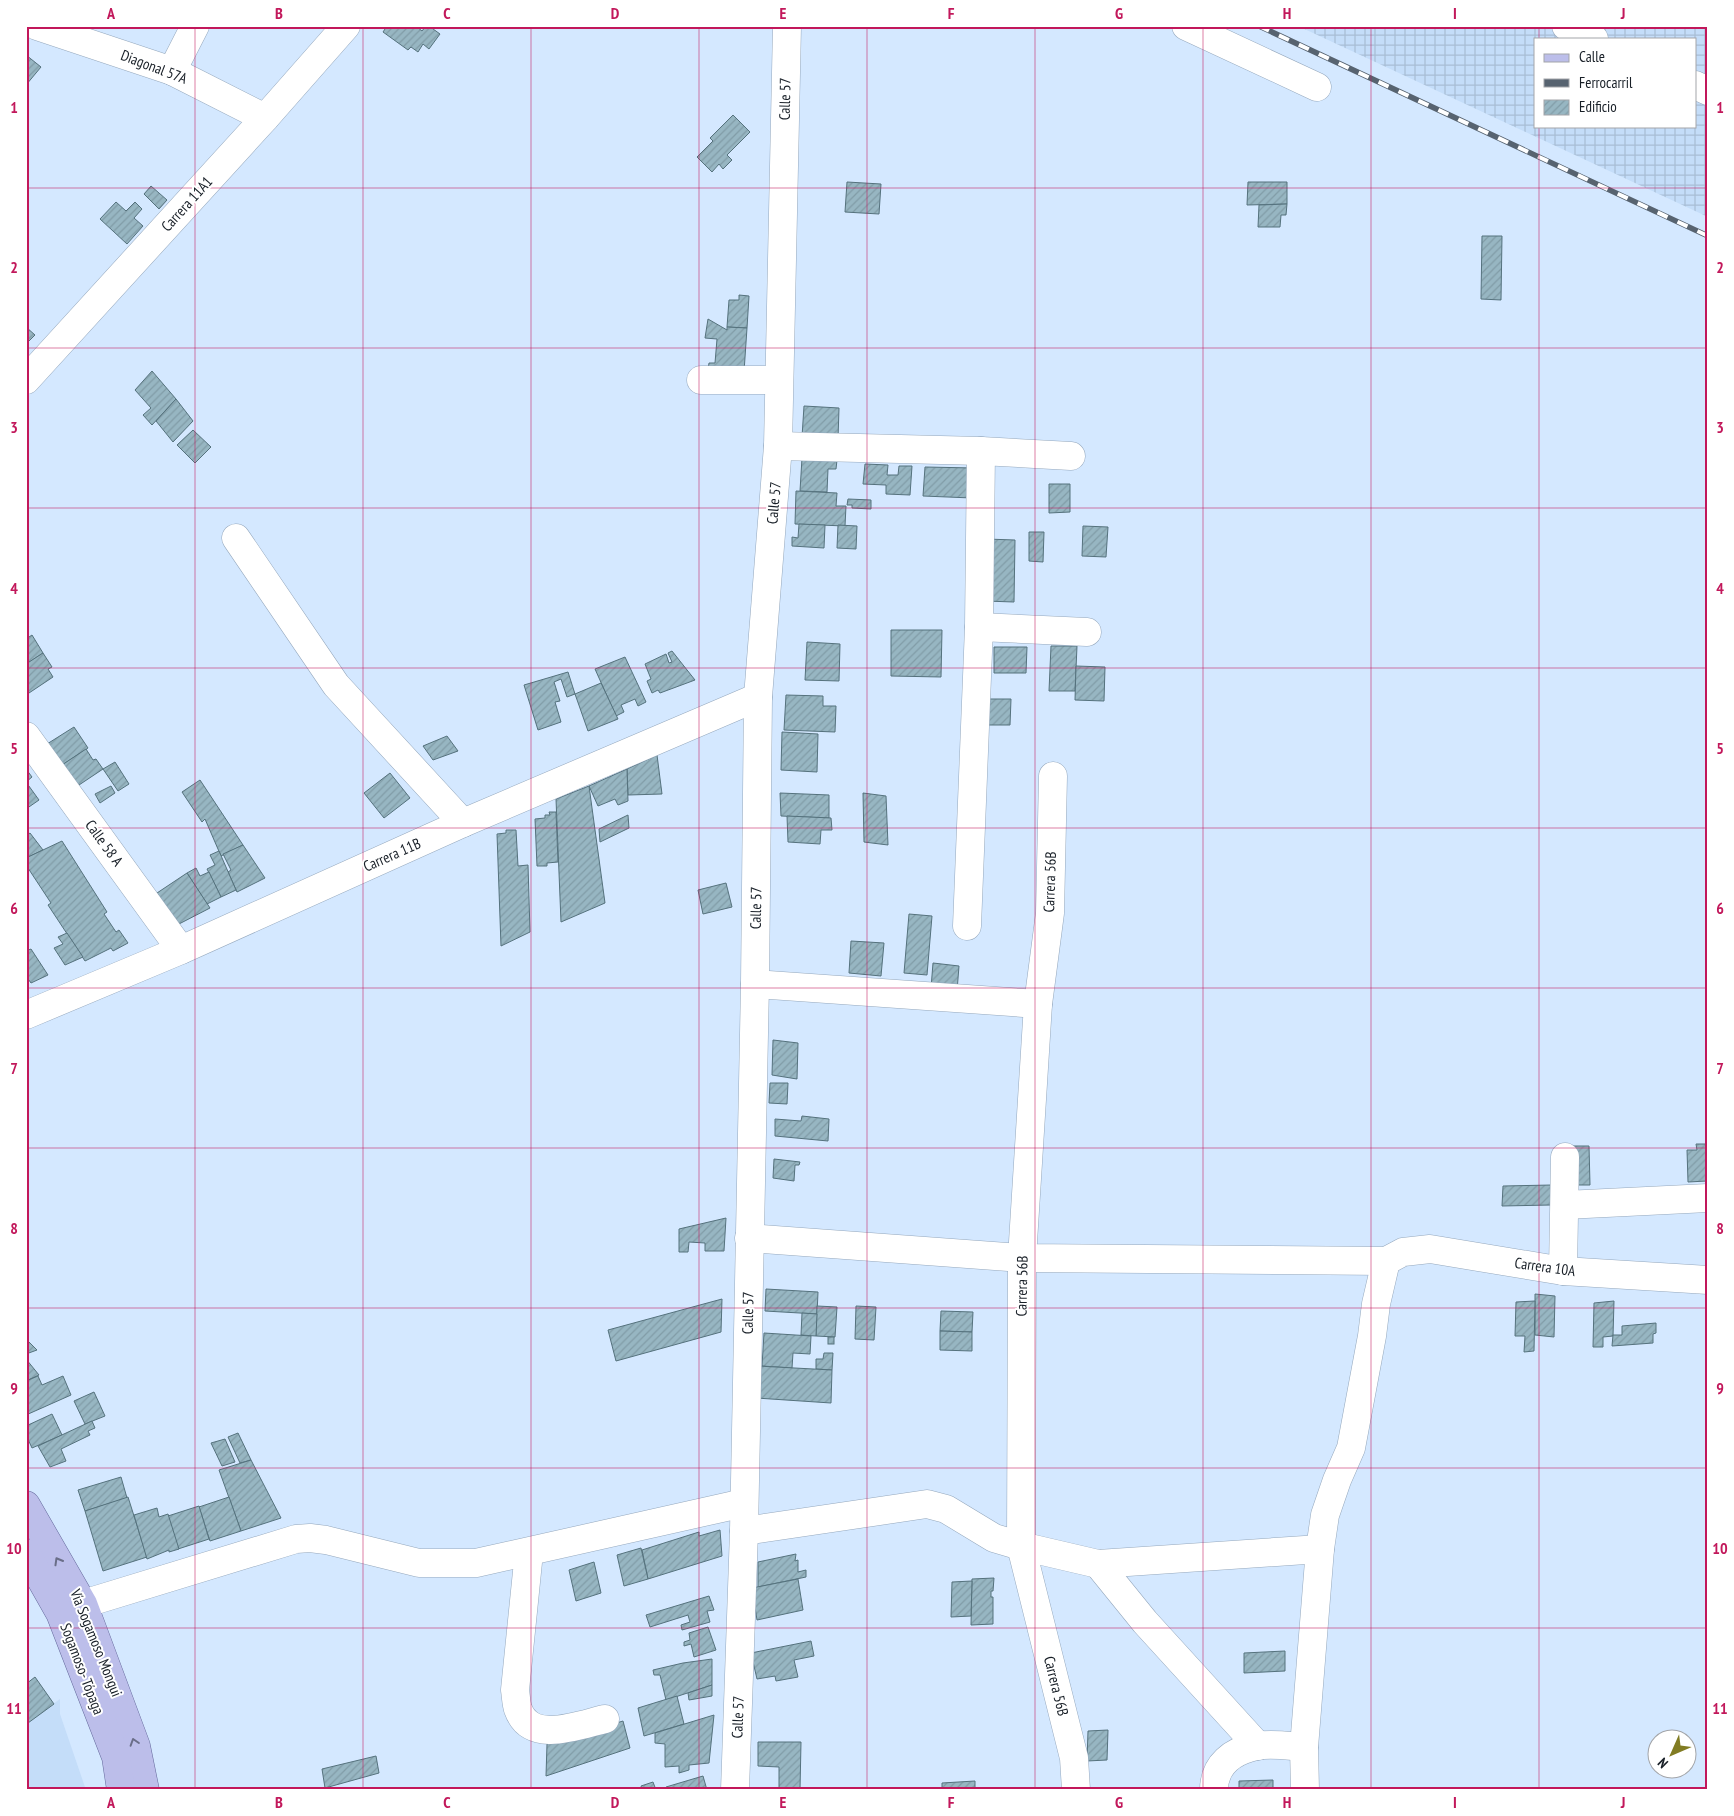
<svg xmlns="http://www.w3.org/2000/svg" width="1734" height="1816" viewBox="0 0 1734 1816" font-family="'PT Sans Narrow',sans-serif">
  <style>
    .built { fill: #c4ddf9 }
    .industrial { fill: url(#industrial-grid); fill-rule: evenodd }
    .building { fill: url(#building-hatch); stroke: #55727d }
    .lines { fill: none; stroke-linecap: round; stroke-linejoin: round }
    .minor-casing { stroke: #95a8bd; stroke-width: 29 }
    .major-casing { stroke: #656a9d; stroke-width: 29 }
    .minor { stroke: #fff; stroke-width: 28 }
    .major { stroke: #bcbeea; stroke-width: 28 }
    .rail-casing { stroke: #576370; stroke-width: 5.5 }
    .rail { stroke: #fff; stroke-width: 4; stroke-dasharray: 11; stroke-linecap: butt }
    .oneway { stroke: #6a6e88 }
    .grid { fill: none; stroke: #c2185b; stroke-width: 1; stroke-opacity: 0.55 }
    .labels { text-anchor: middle; stroke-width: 4; stroke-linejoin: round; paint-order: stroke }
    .street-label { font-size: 15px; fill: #181f27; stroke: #fff }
    .neatline { fill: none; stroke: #c2185b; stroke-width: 2 }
    .grid-label { font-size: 16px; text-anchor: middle; font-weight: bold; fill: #c2185b }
  </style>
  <defs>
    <pattern id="industrial-grid" width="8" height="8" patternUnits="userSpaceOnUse" patternTransform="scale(1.25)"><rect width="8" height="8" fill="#c4ddf9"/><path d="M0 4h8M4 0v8" fill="none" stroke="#a8bdd5"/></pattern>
    <pattern id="building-hatch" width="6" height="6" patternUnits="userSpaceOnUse" patternTransform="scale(1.25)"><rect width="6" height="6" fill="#97b6c2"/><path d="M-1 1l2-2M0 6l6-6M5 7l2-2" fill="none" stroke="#819ca7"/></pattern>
  </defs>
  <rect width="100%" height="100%" fill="#d4e8ff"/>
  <path class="built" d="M60,1699V1714L86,1790H26V1724Z"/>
  <path class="industrial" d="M1298,26H1708V217ZM1535,39H1695V126H1535Z"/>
  <g class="building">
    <path d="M387,26H416L422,31L426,26H429L440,34L429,49L423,44L418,52L411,47L408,50L383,32Z"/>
    <path d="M26,55L41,67L26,85Z"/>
    <path d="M733,115L750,132L727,155L732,160L723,169L719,164L712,172L697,157L713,141L710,138Z"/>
    <path d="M847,182L881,184L879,214L845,212Z"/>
    <path d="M1248,182H1287V204L1247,205Z"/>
    <path d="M151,186L167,200L159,209L144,194Z"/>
    <path d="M116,202L126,211L135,202L142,209L134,218L143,226L127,244L100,219Z"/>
    <path d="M1287,204L1286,215H1281L1280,227H1258L1259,205Z"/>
    <path d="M1482,236H1502L1501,300L1481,299Z"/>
    <path d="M739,295L749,296L747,328L727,327L729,300H739Z"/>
    <path d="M708,319L727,330V327L747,328L744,372L708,369L709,363H715L717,339L705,338Z"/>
    <path d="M26,327L35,335L26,344Z"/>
    <path d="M152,371L176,399L152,425L143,415L151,408L135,390Z"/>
    <path d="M176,399L193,421L173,442L156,421Z"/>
    <path d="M804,406L839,408L838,439L802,437Z"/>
    <path d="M193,430L211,447L195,463L177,445Z"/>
    <path d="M802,458L837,460L836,469H828L827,492L800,491Z"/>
    <path d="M865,464L888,465L887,475H898L899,466H912L910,495L886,494V485L863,484Z"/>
    <path d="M925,467L974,468L972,498L923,496Z"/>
    <path d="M1049,484H1070V512L1049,513Z"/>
    <path d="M796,491L837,493L836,506H846L845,526L795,524Z"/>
    <path d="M848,499L871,500V509L852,508V505H847Z"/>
    <path d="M799,524L825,525L824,548L792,546V537L798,538Z"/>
    <path d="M838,525L857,526L856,549L837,548Z"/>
    <path d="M1083,526L1108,527L1106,557L1082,556Z"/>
    <path d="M1029,532H1044L1043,562L1029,561Z"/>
    <path d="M986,539L1015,540L1014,602L985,601Z"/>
    <path d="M891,630H942L941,677L891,676Z"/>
    <path d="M32,635L43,653L28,663L26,661V639Z"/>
    <path d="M807,642L840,644L839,681L805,680Z"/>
    <path d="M1051,646H1077L1075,691H1049Z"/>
    <path d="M994,647H1027L1026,673H994Z"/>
    <path d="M672,651L695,680L660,693L658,690L652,693L647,681L651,679L645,664L666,654L669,663L672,662L668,653Z"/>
    <path d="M43,653L52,667L48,669L53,677L26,695V664Z"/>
    <path d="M625,657L646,702L638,706L635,699L621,705L624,712L616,716L595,669Z"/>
    <path d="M1076,666L1105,667L1104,701L1075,700Z"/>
    <path d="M568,672L575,694L567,697L561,679L554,682L560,701L555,702L561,722L538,730L524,685Z"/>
    <path d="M601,683L618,719L588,731L575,694Z"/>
    <path d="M786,695L823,696V706H836L835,732L784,730Z"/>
    <path d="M983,699H1011L1010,725H982Z"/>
    <path d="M74,727L88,748L62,765L47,744Z"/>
    <path d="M782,732L818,734L817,772L781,770Z"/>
    <path d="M447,736L458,751L433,760L423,746Z"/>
    <path d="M86,749L93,760L96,759L103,769L76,787L62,765Z"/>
    <path d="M657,755L662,794L628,795L627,769Z"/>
    <path d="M115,762L129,784L118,791L103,769Z"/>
    <path d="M26,769L32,777L26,782Z"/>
    <path d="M627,769L628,801L618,805L615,799L598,806L589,786Z"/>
    <path d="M390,773L410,798L384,818L364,793Z"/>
    <path d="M200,780L243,845L221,856L205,819L202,822L182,792Z"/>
    <path d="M26,782L39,800L26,809Z"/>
    <path d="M111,786L115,793L100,803L95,794Z"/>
    <path d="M589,786L605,903L561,922L556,799Z"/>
    <path d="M780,793L829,795V818L781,816Z"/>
    <path d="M863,793L886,796L888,845L864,842Z"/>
    <path d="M549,812H556L558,862L547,863V866H537L535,819L545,818V815H550Z"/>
    <path d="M628,815L629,828L600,842L599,829Z"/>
    <path d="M787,816L831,818L832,830H821L820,844L788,842Z"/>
    <path d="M506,830H516L518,866L528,865L530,932L501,946L497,834L506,833Z"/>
    <path d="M30,833L43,850L26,858V836Z"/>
    <path d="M62,841L107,912L104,914L116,932L119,930L128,943L113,951L111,948L85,961L48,905L51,903L26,865V858Z"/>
    <path d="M243,845L265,878L237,892L228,872L231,870L223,854Z"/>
    <path d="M219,851L236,890L221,897L207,869L215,865L210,855Z"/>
    <path d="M196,868L200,876L209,872L221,897L207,904L187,873Z"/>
    <path d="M187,873L210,908L177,925L157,893Z"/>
    <path d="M726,883L732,907L703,914L698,890Z"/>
    <path d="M909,914L932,916L927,975L904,973Z"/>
    <path d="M67,933L83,957L65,965L54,948L63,944L58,937Z"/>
    <path d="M851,941L884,943L881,976L849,973Z"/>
    <path d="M31,949L48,975L31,983L26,976V951Z"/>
    <path d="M933,963L959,966L957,991L931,988Z"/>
    <path d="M773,1040L798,1043L797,1079L772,1075Z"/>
    <path d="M770,1083H788L787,1104L769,1103Z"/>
    <path d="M802,1116L829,1119L828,1141L775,1136V1119L801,1121Z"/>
    <path d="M1696,1144H1706L1707,1181L1688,1182L1687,1150H1697Z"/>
    <path d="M1706,1144H1708L1707,1176Z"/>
    <path d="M1570,1146H1589L1590,1185H1570Z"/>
    <path d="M774,1159L800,1162L799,1165H795L794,1181L773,1178Z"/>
    <path d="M1552,1185L1551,1205L1502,1206L1503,1186Z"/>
    <path d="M726,1218L724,1251H705V1243L689,1242L688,1252H679V1229Z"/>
    <path d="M766,1289L818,1292L817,1314L765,1311Z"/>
    <path d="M1535,1294L1555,1296L1554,1337L1535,1335Z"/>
    <path d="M722,1299L721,1332L616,1361L608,1330Z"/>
    <path d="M1535,1301L1534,1351L1524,1352L1525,1336H1515L1516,1302Z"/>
    <path d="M1614,1301L1613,1336L1603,1337V1347H1593L1594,1303Z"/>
    <path d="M817,1306L837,1307L835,1337L816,1336Z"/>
    <path d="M856,1306L876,1307L874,1340L855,1339Z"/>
    <path d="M941,1311L973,1312L972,1332L940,1331Z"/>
    <path d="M802,1313L817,1314L816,1336L801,1335Z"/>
    <path d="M1656,1323V1333L1653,1334V1343L1612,1346L1613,1335H1622V1326Z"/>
    <path d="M940,1331L972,1332V1351L940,1350Z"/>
    <path d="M764,1333L811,1336L810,1354L793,1353L792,1368L762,1366Z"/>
    <rect x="828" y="1337" width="6" height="7"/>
    <path d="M26,1341H28L37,1350L26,1354Z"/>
    <path d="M824,1353H833L832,1370L816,1369V1359H823Z"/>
    <path d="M26,1359L39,1375L26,1381Z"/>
    <path d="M757,1366L832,1370L831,1403L756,1398Z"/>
    <path d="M38,1376L42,1385L63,1376L71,1395L26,1415V1381Z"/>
    <path d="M94,1392L105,1416L85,1424L74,1401Z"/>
    <path d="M52,1414L62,1435L32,1448L26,1435V1426Z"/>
    <path d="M92,1421L95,1428L88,1431L90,1435L61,1449L66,1461L50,1467L38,1446Z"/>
    <path d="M238,1433L251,1460L240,1463L228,1437Z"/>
    <path d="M225,1439L235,1462L222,1466L211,1443Z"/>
    <path d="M251,1460L281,1518L241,1531L219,1470Z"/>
    <path d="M121,1477L127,1498L85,1511L78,1490Z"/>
    <path d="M128,1497L147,1557L103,1571L85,1511Z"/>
    <path d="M229,1497L241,1531L210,1541L199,1507Z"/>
    <path d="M199,1506L209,1539L178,1549L168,1516Z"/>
    <path d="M157,1508L159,1517L168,1514L179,1549L169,1552V1550L147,1559L134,1515Z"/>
    <path d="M720,1530L722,1556L648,1579L642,1550L699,1532V1536Z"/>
    <path d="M641,1548L648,1579L624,1586L617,1555Z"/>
    <path d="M796,1554L795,1561L798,1560V1572L806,1570V1577L758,1587V1562Z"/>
    <path d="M594,1562L601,1593L576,1601L569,1570Z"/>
    <path d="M994,1578L993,1591H991V1597H993V1624L971,1625L972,1579Z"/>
    <path d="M798,1579L803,1610L757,1620L752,1588Z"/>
    <path d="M952,1582L972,1581L971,1616L951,1617Z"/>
    <path d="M709,1596L714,1610L707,1611L710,1622L682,1630L681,1625L690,1622L688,1615L650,1627L646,1615Z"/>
    <path d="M708,1627L716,1650L694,1657L691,1644L684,1646V1642L690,1640L689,1633Z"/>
    <path d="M811,1641L814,1656L794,1660L798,1677L776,1681L775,1676L757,1679L751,1653Z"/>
    <path d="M1285,1651V1671L1244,1673V1653Z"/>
    <path d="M712,1659V1685L666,1700L660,1675H654L653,1670L683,1663Z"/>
    <path d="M35,1677L54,1704L28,1723L26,1721V1684Z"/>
    <path d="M712,1685V1696L689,1700L688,1693Z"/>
    <path d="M677,1696L684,1724L644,1736L638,1708Z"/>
    <path d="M714,1715L709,1763L689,1765V1770L679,1773V1766L665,1767V1744L655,1743V1733Z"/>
    <path d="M623,1721L630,1748L546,1776L547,1744Z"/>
    <path d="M1108,1730L1107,1760L1087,1761L1088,1731Z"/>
    <path d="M758,1742H801L800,1790H779V1767L758,1766Z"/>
    <path d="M376,1756L379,1773L325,1788L322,1769Z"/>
    <path d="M703,1776L707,1790H667L666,1787Z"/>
    <path d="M1273,1780V1790H1239V1781Z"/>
    <path d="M975,1781V1790H942V1783Z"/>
    <path d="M653,1782L656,1790H642L641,1786Z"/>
  </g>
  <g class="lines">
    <g class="minor-casing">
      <g id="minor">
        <path d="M37,26L172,71L265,118"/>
        <path d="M1186,26L1317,87"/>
        <path d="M1566,26L1594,39"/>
        <path d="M172,71L195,26"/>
        <path d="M1695,85L1708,91"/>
        <path d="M26,380L265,118L346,26"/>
        <path d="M701,380H779"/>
        <path d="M778,446L981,451L1071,456"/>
        <path d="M236,538L336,685L463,823"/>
        <path d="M979,627L1087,632"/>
        <path d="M26,736L181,950"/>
        <path d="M1053,776L1050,913L1038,1004L1022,1258L1021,1546L1074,1758L1076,1790"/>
        <path d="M967,926L979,627L981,451"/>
        <path d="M755,984L1038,1004"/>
        <path d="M26,1015L181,950L463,823L758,697"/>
        <path d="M1565,1205L1708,1198"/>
        <path d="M749,1238L1022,1258L1386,1261L1403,1252L1430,1249L1563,1271L1708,1280"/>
        <path d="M1563,1271L1565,1157"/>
        <path d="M744,1531L927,1504L946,1509L994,1538L1021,1546L1098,1564L1320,1549"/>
        <path d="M529,1552L515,1690C516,1696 516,1703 518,1709C531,1745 579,1725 605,1719"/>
        <path d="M1098,1564L1145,1622L1258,1746"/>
        <path d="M83,1604L296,1539L310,1538L326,1540L419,1563H476L744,1503"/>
        <path d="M735,1790L744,1531L755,984L758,697L778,446L787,26"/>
        <path d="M1214,1790C1214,1764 1233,1751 1256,1746C1271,1743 1289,1746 1304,1747"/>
        <path d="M1305,1790L1304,1747L1320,1549L1325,1515L1337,1480L1351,1448L1372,1336L1376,1304L1386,1261"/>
      </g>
    </g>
    <g class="major-casing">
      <g id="major">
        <path d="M26,1505L83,1604L136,1746L145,1790"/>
        <path d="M26,1553L60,1613L116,1757L121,1790"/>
      </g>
    </g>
    <use href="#minor" class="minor"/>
    <use href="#major" class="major"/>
    <g class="rail-casing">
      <path id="rail" d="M1259,26L1708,236"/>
    </g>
    <use href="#rail" class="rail"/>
  </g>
  <defs><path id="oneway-chevron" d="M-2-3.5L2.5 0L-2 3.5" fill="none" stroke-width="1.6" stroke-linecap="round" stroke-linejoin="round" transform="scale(1.25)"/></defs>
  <g class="oneway">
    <use href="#oneway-chevron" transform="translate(58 1561) rotate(-120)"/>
    <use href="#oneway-chevron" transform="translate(134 1742) rotate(-108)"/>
  </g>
  <path class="grid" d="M195,26V1790M363,26V1790M531,26V1790M699,26V1790M867,26V1790M1035,26V1790M1203,26V1790M1371,26V1790M1539,26V39M1539,126V1790M26,188H1708M26,348H1708M26,508H1708M26,668H1708M26,828H1708M26,988H1708M26,1148H1708M26,1308H1708M26,1468H1708M26,1628H1708"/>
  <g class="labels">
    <g class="street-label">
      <text transform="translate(154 67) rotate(21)" y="5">Diagonal 57A</text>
      <text transform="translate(785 99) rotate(-89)" y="5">Calle 57</text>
      <text transform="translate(187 204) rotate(-48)" y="5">Carrera 11A1</text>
      <text transform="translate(774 503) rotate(-85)" y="5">Calle 57</text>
      <text transform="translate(104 843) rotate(54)" y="5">Calle 58 A</text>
      <text transform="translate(392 855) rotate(-24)" y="5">Carrera 11B</text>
      <text transform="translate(1050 882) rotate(-88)" y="5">Carrera 56B</text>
      <text transform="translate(756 908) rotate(-89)" y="5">Calle 57</text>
      <text transform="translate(1545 1267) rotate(8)" y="5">Carrera 10A</text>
      <text transform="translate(1022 1286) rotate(-89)" y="5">Carrera 56B</text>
      <text transform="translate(748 1313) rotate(-89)" y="5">Calle 57</text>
      <text transform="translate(96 1643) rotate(68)" y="5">Vía Sogamoso Mongui</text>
      <text transform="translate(82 1669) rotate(69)" y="5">Sogamoso- Tópaga</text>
      <text transform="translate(1056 1686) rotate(76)" y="5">Carrera 56B</text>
      <text transform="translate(738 1717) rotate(-88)" y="5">Calle 57</text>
    </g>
  </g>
  <rect width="1734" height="1816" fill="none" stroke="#ffffff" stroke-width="55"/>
  <rect x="1534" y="38" width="162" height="90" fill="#ffffff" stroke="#a3a5a9"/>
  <rect x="1544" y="54" width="25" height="8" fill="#bcbeea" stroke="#a3a5a9"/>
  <text x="1579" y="62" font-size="15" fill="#181f27">Calle</text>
  <rect x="1544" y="79" width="25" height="8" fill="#576370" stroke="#a3a5a9"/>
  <text x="1579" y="88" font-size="15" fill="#181f27">Ferrocarril</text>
  <rect x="1544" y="100" width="25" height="15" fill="url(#building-hatch)" stroke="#a3a5a9"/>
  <text x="1579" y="112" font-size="15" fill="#181f27">Edificio</text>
  <g transform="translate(1672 1754) rotate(225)"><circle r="24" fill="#ffffff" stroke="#a3a5a9"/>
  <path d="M0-4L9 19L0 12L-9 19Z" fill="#817c23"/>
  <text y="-8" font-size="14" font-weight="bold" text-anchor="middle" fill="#181f27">N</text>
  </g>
  <rect x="28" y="28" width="1678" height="1760" class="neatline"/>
  <g class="grid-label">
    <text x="111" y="19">A</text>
    <text x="279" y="19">B</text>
    <text x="447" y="19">C</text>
    <text x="615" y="19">D</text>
    <text x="783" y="19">E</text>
    <text x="951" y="19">F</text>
    <text x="1119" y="19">G</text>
    <text x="1287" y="19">H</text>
    <text x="1455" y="19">I</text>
    <text x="1623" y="19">J</text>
    <text x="14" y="113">1</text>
    <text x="1720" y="113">1</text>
    <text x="14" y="273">2</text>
    <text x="1720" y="273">2</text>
    <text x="14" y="433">3</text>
    <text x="1720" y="433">3</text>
    <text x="14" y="594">4</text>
    <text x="1720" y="594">4</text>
    <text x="14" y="754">5</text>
    <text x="1720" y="754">5</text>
    <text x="14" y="914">6</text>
    <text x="1720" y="914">6</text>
    <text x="14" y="1074">7</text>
    <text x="1720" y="1074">7</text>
    <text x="14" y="1234">8</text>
    <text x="1720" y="1234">8</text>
    <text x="14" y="1394">9</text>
    <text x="1720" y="1394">9</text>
    <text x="14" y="1554">10</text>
    <text x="1720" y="1554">10</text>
    <text x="14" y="1714">11</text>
    <text x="1720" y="1714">11</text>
    <text x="111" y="1808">A</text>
    <text x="279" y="1808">B</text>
    <text x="447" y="1808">C</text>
    <text x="615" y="1808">D</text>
    <text x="783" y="1808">E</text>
    <text x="951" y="1808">F</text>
    <text x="1119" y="1808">G</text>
    <text x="1287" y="1808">H</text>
    <text x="1455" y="1808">I</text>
    <text x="1623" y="1808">J</text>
  </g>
</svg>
